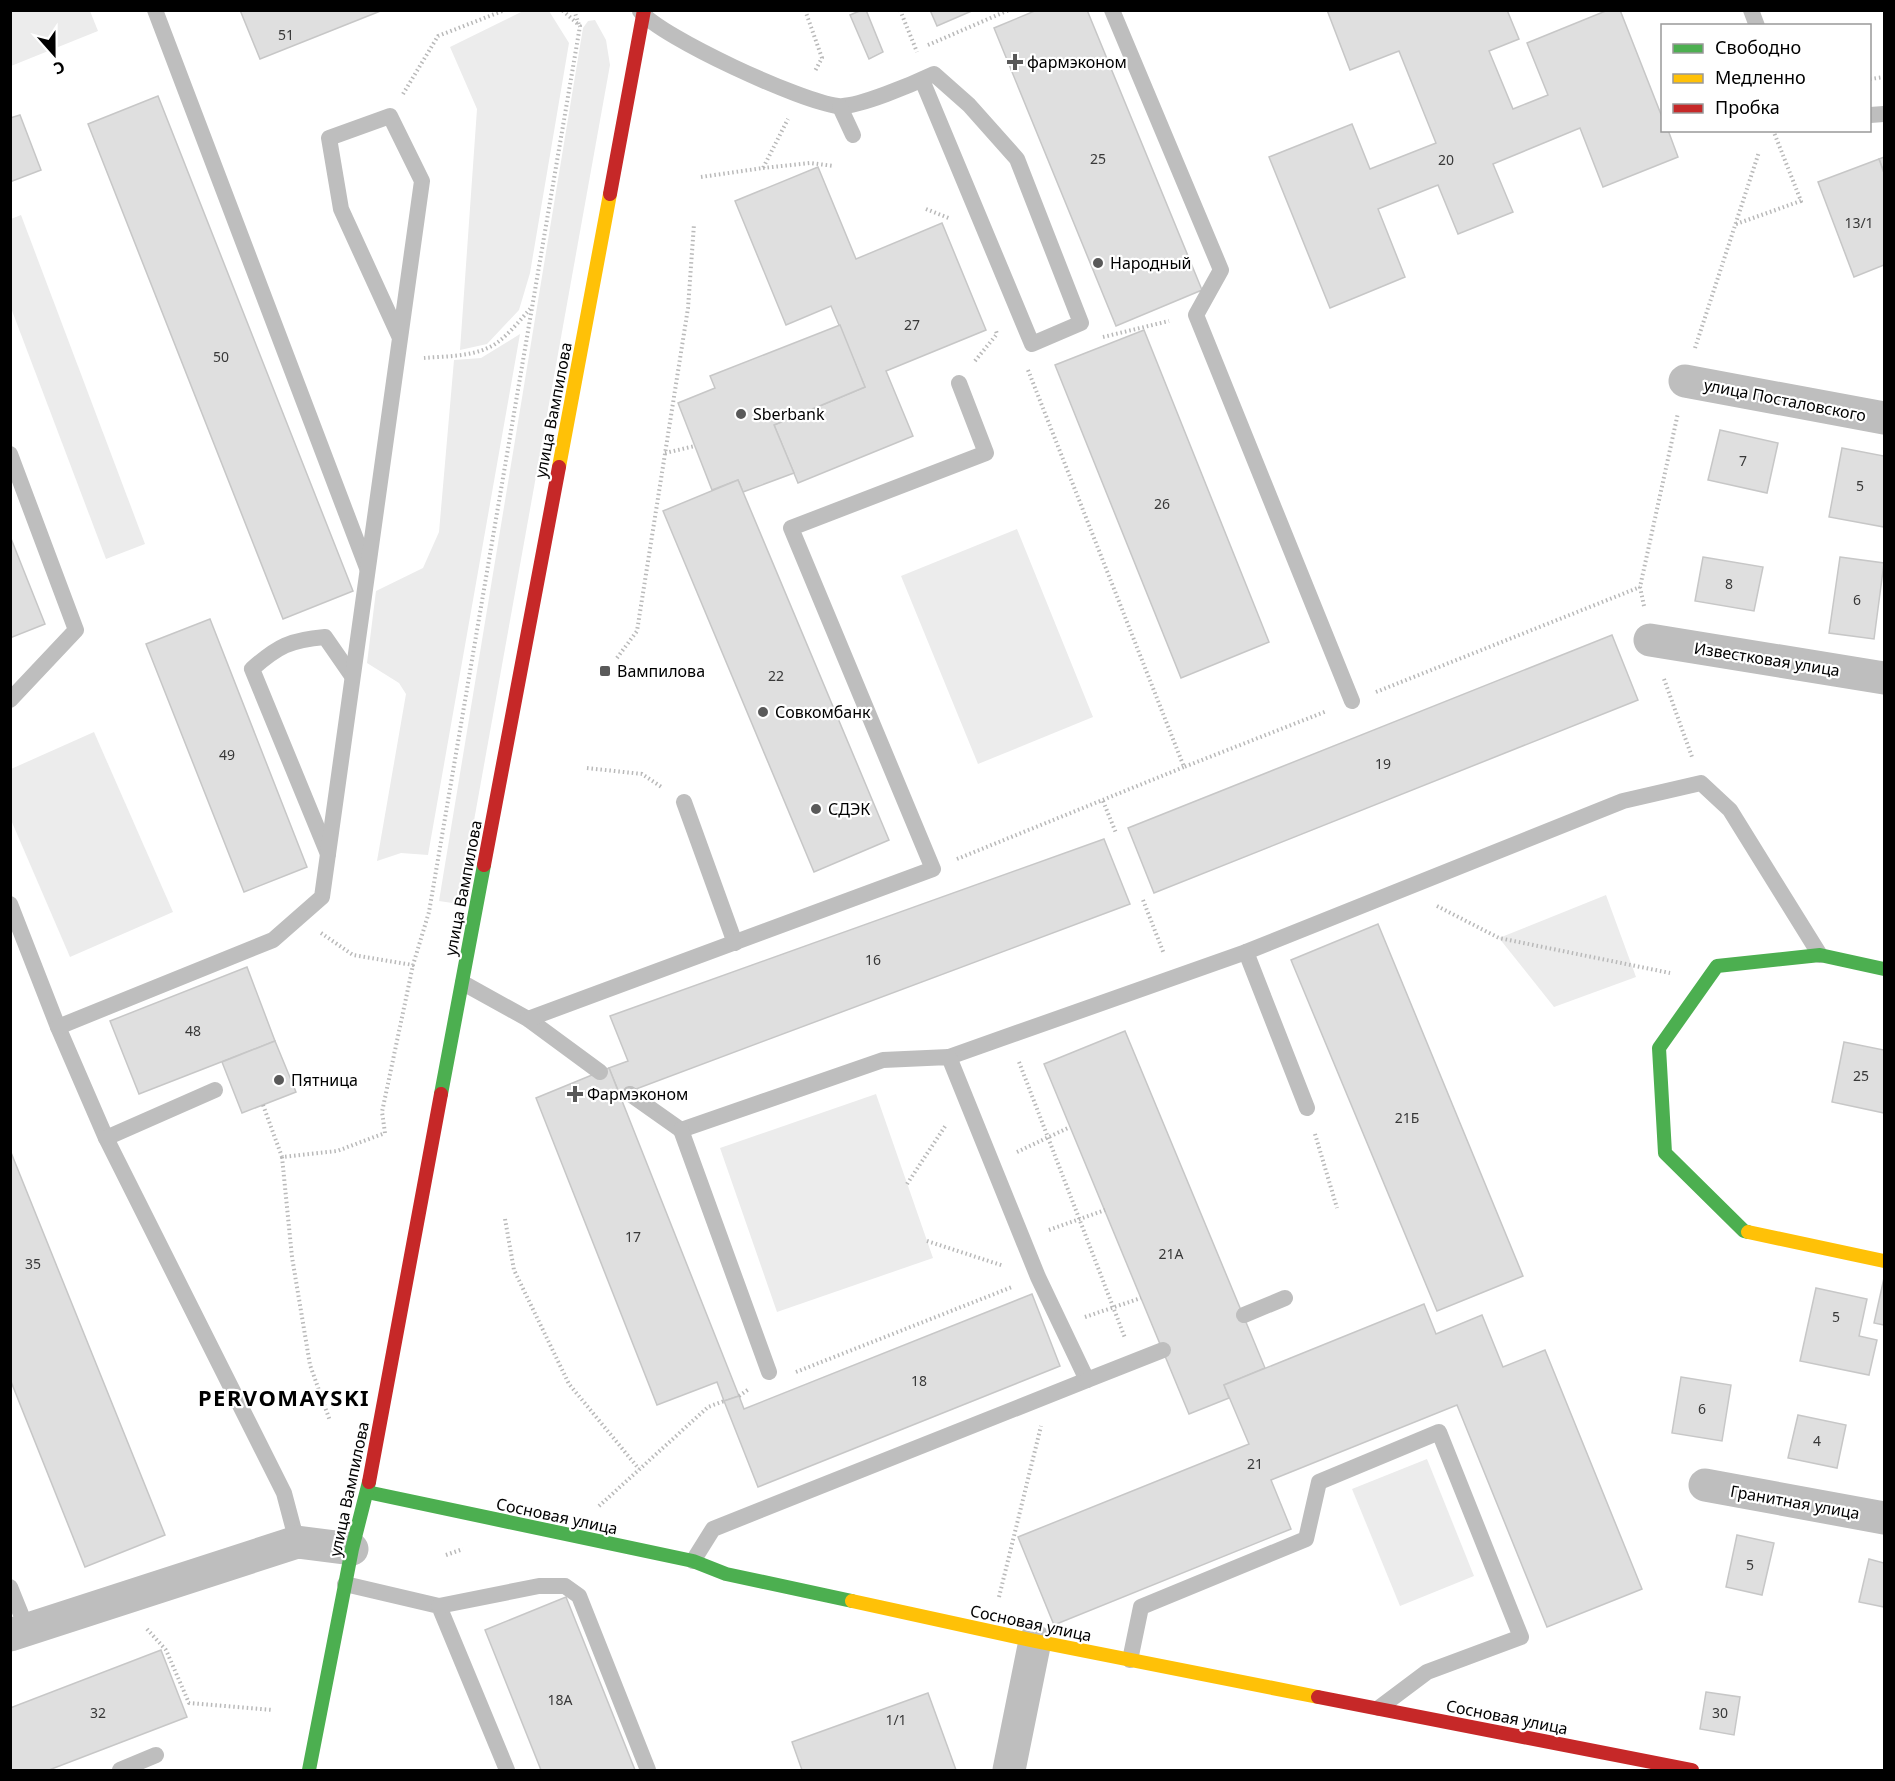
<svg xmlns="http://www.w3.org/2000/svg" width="1895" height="1781" viewBox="0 0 1895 1781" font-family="'Noto Sans',sans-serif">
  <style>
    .green { fill: #ececec }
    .building { fill: #dfdfdf; stroke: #c7c7c7; stroke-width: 1.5 }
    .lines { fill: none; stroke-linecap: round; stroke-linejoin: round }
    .path { stroke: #b9b9b9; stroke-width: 4; stroke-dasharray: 1.5 3; stroke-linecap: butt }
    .lane { stroke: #bebebe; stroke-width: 16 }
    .street { stroke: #bebebe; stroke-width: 33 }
    .fast { stroke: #4caf50; stroke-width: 14 }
    .slow { stroke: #ffc107; stroke-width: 14 }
    .jam { stroke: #c62828; stroke-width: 14 }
    .poi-dot { fill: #595959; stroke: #fff; stroke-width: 2 }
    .labels { text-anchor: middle; stroke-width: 4.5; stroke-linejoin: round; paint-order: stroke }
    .number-label { font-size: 14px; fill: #383838 }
    .poi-label { font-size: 16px; fill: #000; stroke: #fff; text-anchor: start }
    .street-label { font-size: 16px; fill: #000; stroke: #fff }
    .district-label { font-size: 22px; font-weight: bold; letter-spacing: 1.5px; fill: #000; stroke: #fff }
  </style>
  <rect width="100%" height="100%" fill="#fff"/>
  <g class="green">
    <path d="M11,10L90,11L98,31L11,66Z"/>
    <path d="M525,10L549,11L569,43L530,273L519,310L487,344L460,350L477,109L450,47Z"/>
    <path d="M595,20L606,40L610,65L459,904L439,901L583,28L588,21Z"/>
    <path d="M21,215L145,544L106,559L11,308V219Z"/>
    <path d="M520,334L428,855L401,853L377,861L406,694L399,683L367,663L376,591L423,568L439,532L454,360L481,358Z"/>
    <path d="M1017,529L1093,717L978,764L901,576Z"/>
    <path d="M94,732L173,912L70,957L11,820V769Z"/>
    <path d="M1606,895L1636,977L1554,1007L1499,938Z"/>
    <path d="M876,1094L933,1258L777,1312L720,1148Z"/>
    <path d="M1427,1459L1474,1576L1400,1606L1352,1489Z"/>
  </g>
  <g class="building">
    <path d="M240,10H383L260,59Z"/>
    <path d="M862,10H866L883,52L869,59L850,15Z"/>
    <path d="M930,10H974L937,26Z"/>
    <path d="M1037,10H1087L1202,290L1116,326L994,28Z"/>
    <path d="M1327,10H1507L1519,39L1489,51L1513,109L1548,95L1527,43L1608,10H1620L1662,117V130H1668L1678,157L1603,187L1580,128L1493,164L1513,212L1458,234L1438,185L1378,209L1405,277L1330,308L1269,157L1352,124L1370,169L1436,143L1399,51L1350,70Z"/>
    <path d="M158,96L353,591L283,619L88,124Z"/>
    <path d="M20,115L41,170L10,182V118Z"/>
    <path d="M1884,157V173L1879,159Z"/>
    <path d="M1879,159L1884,173V265L1854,277L1818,182Z"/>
    <path d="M818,167L856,259L942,223L986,330L886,371L913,436L798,483L774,425L865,387L831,306L786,325L735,201Z"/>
    <path d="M840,325L865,387L774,425L794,473L743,492L738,480L712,490L678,403L715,388L710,376Z"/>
    <path d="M1144,330L1269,642L1181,678L1055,365Z"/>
    <path d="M1720,430L1778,443L1767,493L1708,480Z"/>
    <path d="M1842,448L1884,456V527L1829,517Z"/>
    <path d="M738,480L889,840L814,872L663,511Z"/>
    <path d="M10,536L45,624L10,638Z"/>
    <path d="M1703,557L1763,567L1754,611L1695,601Z"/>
    <path d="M1840,557L1884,563L1874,639L1829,633Z"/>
    <path d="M210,619L307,867L244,892L146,644Z"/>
    <path d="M1612,635L1638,700L1154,893L1128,828Z"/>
    <path d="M1104,839L1130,904L620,1095L609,1068L628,1061L610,1016Z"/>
    <path d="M1378,924L1523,1276L1437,1311L1291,960Z"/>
    <path d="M247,967L275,1041L139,1094L110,1021Z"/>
    <path d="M1125,1031L1265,1368L1224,1385L1229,1398L1189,1414L1044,1064Z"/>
    <path d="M275,1041L296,1092L242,1113L222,1062Z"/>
    <path d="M1844,1042L1884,1050V1113L1832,1102Z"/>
    <path d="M609,1068L739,1396L724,1401L717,1382L657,1405L536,1098Z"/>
    <path d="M10,1150L165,1535L85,1567L10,1379Z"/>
    <path d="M1884,1278V1325L1874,1323Z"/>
    <path d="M1816,1288L1867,1299L1859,1336L1877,1340L1869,1375L1800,1361Z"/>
    <path d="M1032,1294L1060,1366L758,1487L724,1401L739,1396L744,1409Z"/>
    <path d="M1424,1304L1436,1334L1482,1315L1503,1367L1545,1350L1642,1589L1547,1627L1457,1405L1271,1480L1291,1529L1054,1625L1018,1537L1249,1444L1224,1385Z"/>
    <path d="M1681,1377L1731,1385L1722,1441L1672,1433Z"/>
    <path d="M1798,1415L1846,1425L1837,1468L1788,1458Z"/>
    <path d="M1737,1535L1774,1543L1762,1595L1726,1587Z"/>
    <path d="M1869,1559L1884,1563V1607L1859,1602Z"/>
    <path d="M566,1597L635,1770H541L485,1630Z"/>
    <path d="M161,1650L187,1717L49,1770H10V1708Z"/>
    <path d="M1706,1692L1740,1697L1734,1735L1700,1729Z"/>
    <path d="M928,1693L956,1770H802L792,1742Z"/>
  </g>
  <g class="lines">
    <g class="path">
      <path d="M574,10L579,25"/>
      <path d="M805,10L822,58L815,71"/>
      <path d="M900,10L917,52"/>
      <path d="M928,45L1009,10"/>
      <path d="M1870,79L1884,77"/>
      <path d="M403,94L438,36L505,10"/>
      <path d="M763,168L810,163L834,166"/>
      <path d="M701,177L763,168L788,119"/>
      <path d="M926,209L951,219"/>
      <path d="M1736,224L1801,201L1773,130"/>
      <path d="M1103,337L1169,321"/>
      <path d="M1695,348L1759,152"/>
      <path d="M424,358C447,356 478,357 498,342C510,333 521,319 531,308"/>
      <path d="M975,361L997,334L996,331"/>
      <path d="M1028,370L1184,767L1327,711"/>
      <path d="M665,453L695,446"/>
      <path d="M1644,606L1640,587L1678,413"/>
      <path d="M617,658L637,631L688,308L694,224"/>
      <path d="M1664,679L1692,757"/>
      <path d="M1376,692L1640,587"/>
      <path d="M587,768L642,774L663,788"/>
      <path d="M1103,801L1116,833"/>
      <path d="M957,859L1184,767"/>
      <path d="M1143,900L1164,954"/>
      <path d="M1437,906L1499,938L1670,973"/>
      <path d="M321,933L353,955L413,965L429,912L580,26L562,10"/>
      <path d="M1019,1062L1125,1338"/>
      <path d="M263,1105L282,1157L337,1151L385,1133L382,1112L413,965"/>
      <path d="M1315,1134L1337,1208"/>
      <path d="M1017,1152L1070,1127"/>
      <path d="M282,1157L292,1257L310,1365L330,1421"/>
      <path d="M907,1184L946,1125"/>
      <path d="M505,1219L514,1270L569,1384L639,1469"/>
      <path d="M1049,1230L1105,1210"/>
      <path d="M927,1241L1004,1266"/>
      <path d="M1085,1317L1141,1298"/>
      <path d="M796,1372L1012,1287"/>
      <path d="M739,1396L749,1389"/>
      <path d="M599,1506L708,1407L724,1401"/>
      <path d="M446,1555L463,1549"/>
      <path d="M999,1597L1041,1426"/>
      <path d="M147,1629L166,1650L189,1703L273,1710"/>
    </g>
    <g class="lane">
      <path d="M155,10L367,568"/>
      <path d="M1112,10L1221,270L1196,315L1352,701"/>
      <path d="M1751,10L1757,26"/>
      <path d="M640,11C662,38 802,102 838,106C857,108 915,83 934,74L969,105L1017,159L1081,323L1032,344L922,80"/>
      <path d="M840,107L853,135"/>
      <path d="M1870,115L1884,114"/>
      <path d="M10,454L76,630L10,700"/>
      <path d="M684,802L735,943"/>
      <path d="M328,854L252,669C278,646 290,640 325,637L352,676"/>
      <path d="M10,904L58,1027L106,1138L284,1493L297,1542"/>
      <path d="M1246,952L1307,1108"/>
      <path d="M463,983L528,1019L600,1072"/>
      <path d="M528,1019L933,869L791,528L986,453L959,383"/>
      <path d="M58,1027L273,940L322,897L422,181L390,116L329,138L341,209L400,338"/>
      <path d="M949,1057L1246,952L1623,801L1701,783L1730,810L1820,955"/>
      <path d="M630,1094L681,1130L883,1060L949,1057L1038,1277L1087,1380L713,1529L693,1561"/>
      <path d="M681,1130L769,1372"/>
      <path d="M106,1138L215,1090"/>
      <path d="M1244,1315L1285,1298"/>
      <path d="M1087,1380L1163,1350"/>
      <path d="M345,1584L439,1606L507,1770"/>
      <path d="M10,1587L27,1629"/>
      <path d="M439,1606L539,1586H565L579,1596L648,1770"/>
      <path d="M1130,1660L1141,1607L1306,1539L1319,1482L1439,1432L1521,1637L1427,1672L1379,1708"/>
      <path d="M120,1770L156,1755"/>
    </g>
    <g class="street">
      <path d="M1685,381L1884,418"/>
      <path d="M1650,640L1884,678"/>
      <path d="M1705,1485L1884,1518"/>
      <path d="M10,1635L297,1542L352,1549"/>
      <path d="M1009,1770L1035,1641"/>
    </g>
    <g class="fast">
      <path d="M441,1094L484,865"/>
      <path d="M1748,1232L1744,1231L1665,1153L1659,1048L1717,966L1820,955L1884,969"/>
      <path d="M367,1492L693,1561L726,1574L852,1601"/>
      <path d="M309,1770L352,1549L369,1482"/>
    </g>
    <g class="slow">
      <path d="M559,467L610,194"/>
      <path d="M1748,1232L1884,1261"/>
      <path d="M852,1601L1035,1641L1318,1697"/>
    </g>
    <g class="jam">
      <path d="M610,194L644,10"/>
      <path d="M484,865L559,467"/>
      <path d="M369,1482L441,1094"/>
      <path d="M1318,1697L1692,1770"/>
    </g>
  </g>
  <g class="poi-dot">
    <path d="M1012 53h6v6h6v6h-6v6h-6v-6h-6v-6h6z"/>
    <circle cx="1098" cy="263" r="6"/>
    <circle cx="741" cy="414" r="6"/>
    <rect x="599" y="665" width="12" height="12" rx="3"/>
    <circle cx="763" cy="712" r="6"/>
    <circle cx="816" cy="809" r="6"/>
    <circle cx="279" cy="1080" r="6"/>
    <path d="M572 1085h6v6h6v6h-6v6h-6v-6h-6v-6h6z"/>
  </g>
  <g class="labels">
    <g class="number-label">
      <text x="286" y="40">51</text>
      <text x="1098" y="164">25</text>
      <text x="1446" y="165">20</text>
      <text x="1859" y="228">13/1</text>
      <text x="912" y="330">27</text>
      <text x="221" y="362">50</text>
      <text x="1743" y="466">7</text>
      <text x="1860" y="491">5</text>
      <text x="1162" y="509">26</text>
      <text x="1729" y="589">8</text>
      <text x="1857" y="605">6</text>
      <text x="776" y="681">22</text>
      <text x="227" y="760">49</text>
      <text x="1383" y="769">19</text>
      <text x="873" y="965">16</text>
      <text x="193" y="1036">48</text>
      <text x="1861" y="1081">25</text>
      <text x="1407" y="1123">21Б</text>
      <text x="633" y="1242">17</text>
      <text x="1171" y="1259">21А</text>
      <text x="33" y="1269">35</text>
      <text x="1836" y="1322">5</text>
      <text x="919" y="1386">18</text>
      <text x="1702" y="1414">6</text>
      <text x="1817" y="1446">4</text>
      <text x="1255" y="1469">21</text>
      <text x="1750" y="1570">5</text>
      <text x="560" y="1705">18А</text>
      <text x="98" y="1718">32</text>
      <text x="1720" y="1718">30</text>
      <text x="896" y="1725">1/1</text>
    </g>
    <g class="poi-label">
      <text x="1027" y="68">фармэконом</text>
      <text x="1110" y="269">Народный</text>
      <text x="753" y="420">Sberbank</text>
      <text x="617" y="677">Вампилова</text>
      <text x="775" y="718">Совкомбанк</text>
      <text x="828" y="815">СДЭК</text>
      <text x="291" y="1086">Пятница</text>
      <text x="587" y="1100">Фармэконом</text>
    </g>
    <g class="street-label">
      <text transform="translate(1785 400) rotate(11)" y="6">улица Посталовского</text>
      <text transform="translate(553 410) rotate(-79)" y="6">улица Вампилова</text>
      <text transform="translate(1767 659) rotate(9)" y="6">Известковая улица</text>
      <text transform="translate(463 888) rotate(-79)" y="6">улица Вампилова</text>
      <text transform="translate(349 1489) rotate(-78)" y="6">улица Вампилова</text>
      <text transform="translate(1795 1502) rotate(10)" y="6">Гранитная улица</text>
      <text transform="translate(557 1516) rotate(12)" y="6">Сосновая улица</text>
      <text transform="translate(1031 1623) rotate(12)" y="6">Сосновая улица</text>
      <text transform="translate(1507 1717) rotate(11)" y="6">Сосновая улица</text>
    </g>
    <g class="district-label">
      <text x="284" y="1406">PERVOMAYSKI</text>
    </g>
  </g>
  <rect width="1895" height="1781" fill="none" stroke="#000000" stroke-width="24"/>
  <rect x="1661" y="24" width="210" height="108" fill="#ffffff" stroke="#999999" stroke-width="1.5"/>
  <rect x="1673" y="44" width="30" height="9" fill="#4caf50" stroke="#999999" stroke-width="1.5"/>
  <text x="1715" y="54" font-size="18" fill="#000000">Свободно</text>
  <rect x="1673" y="74" width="30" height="9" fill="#ffc107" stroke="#999999" stroke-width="1.5"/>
  <text x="1715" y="84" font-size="18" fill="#000000">Медленно</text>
  <rect x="1673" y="104" width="30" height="9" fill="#c62828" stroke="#999999" stroke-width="1.5"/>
  <text x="1715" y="114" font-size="18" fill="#000000">Пробка</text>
  <g transform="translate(54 54) rotate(159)" stroke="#ffffff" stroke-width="4.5" paint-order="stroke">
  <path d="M0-4.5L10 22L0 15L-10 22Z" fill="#000000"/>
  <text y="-9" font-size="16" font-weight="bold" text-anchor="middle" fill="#000000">С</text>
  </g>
</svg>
